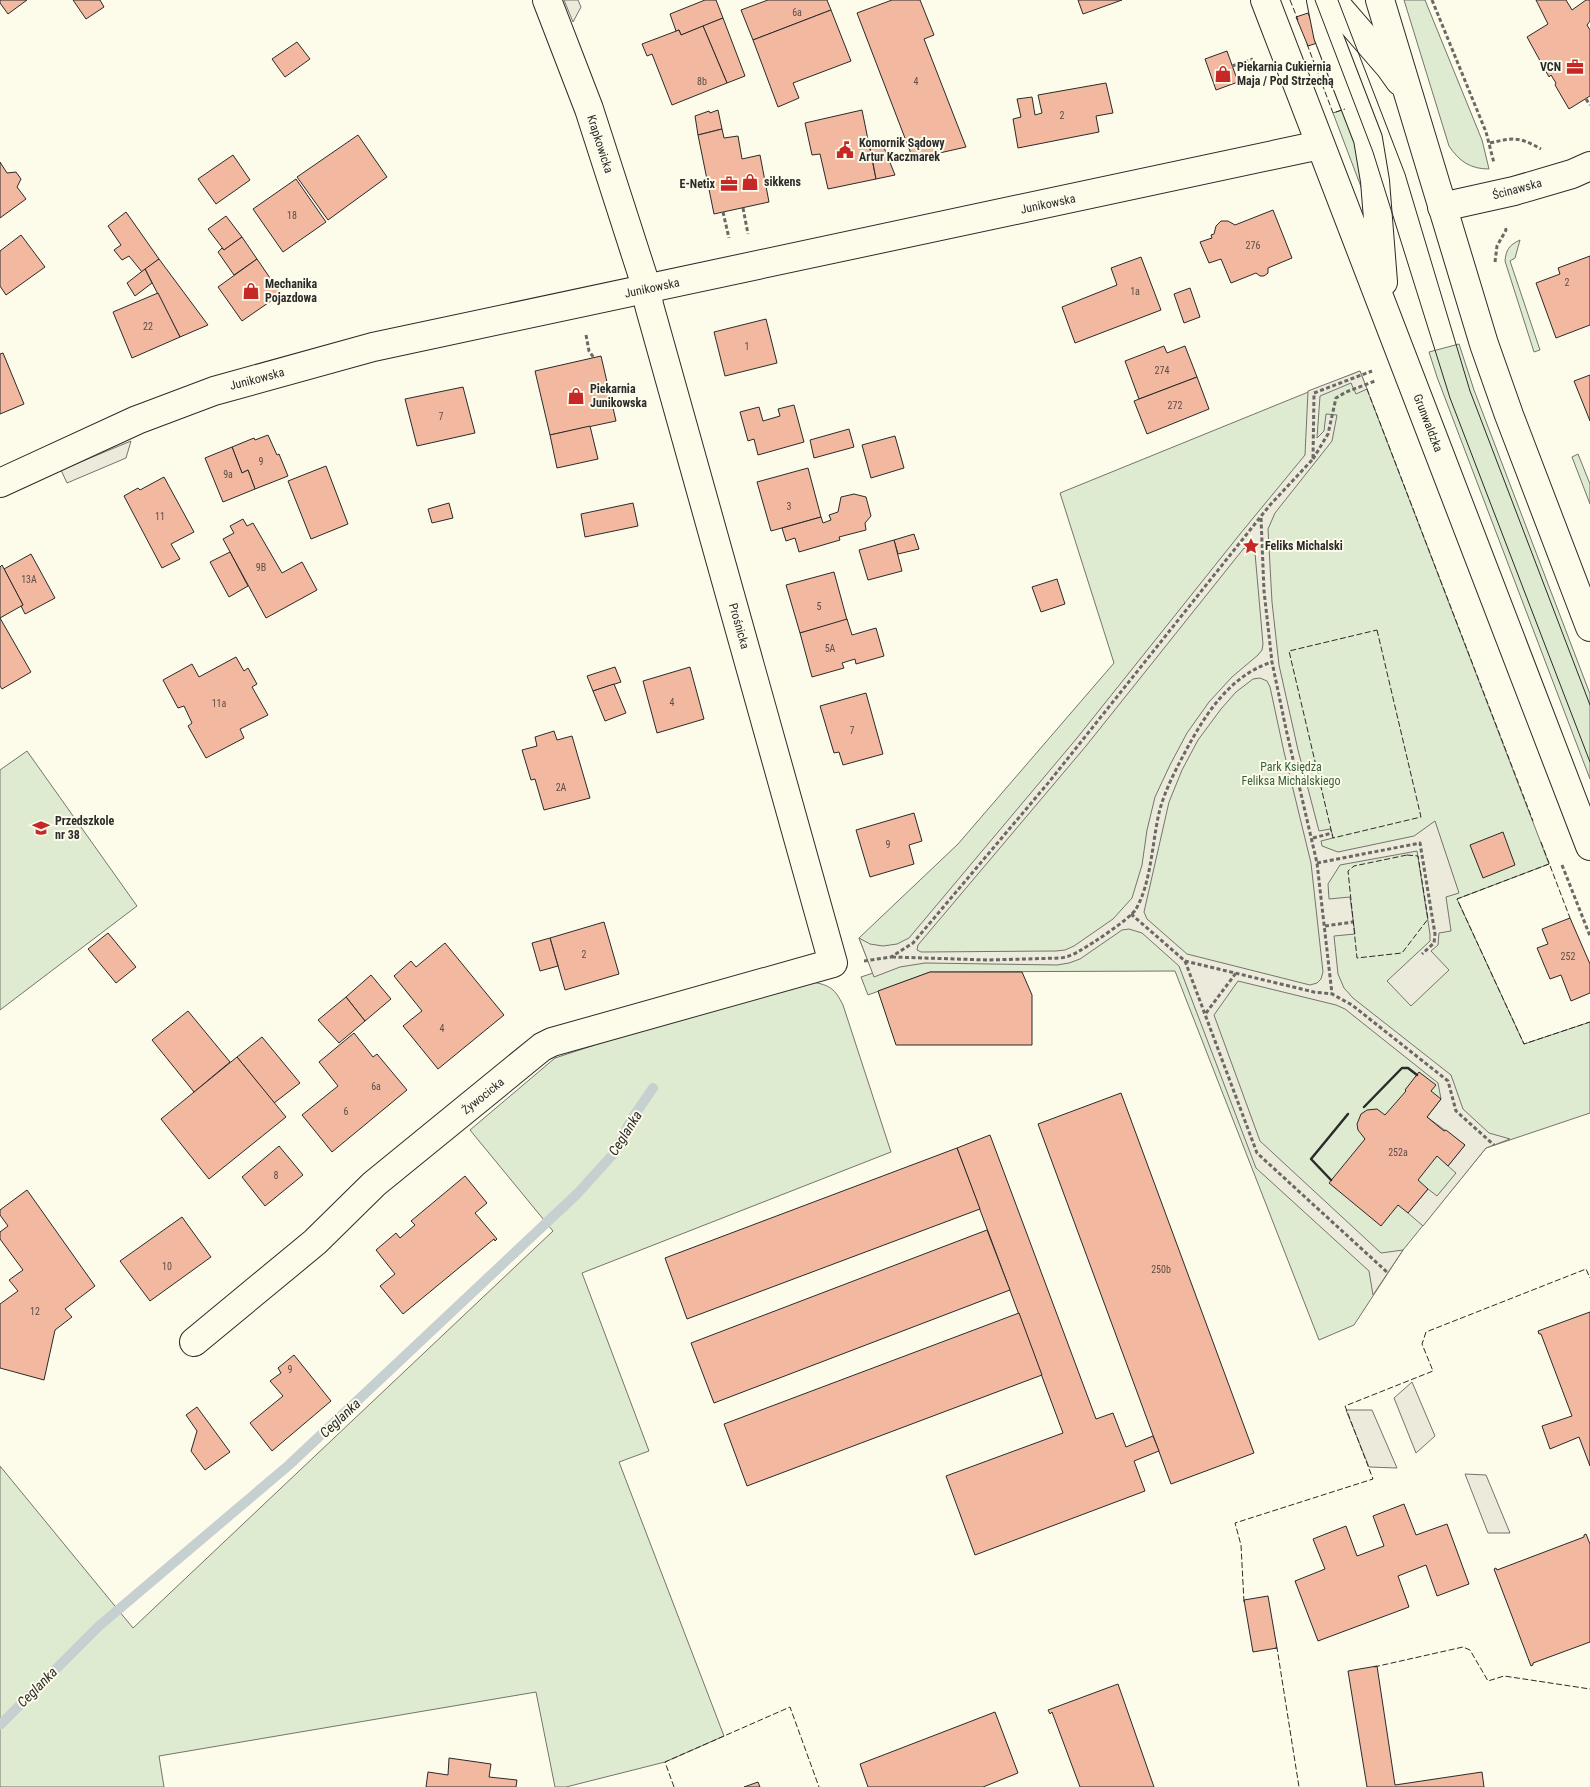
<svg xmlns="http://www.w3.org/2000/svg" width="1590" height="1787" viewBox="0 0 1590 1787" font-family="'Roboto Condensed',sans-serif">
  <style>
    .green { fill: #deebd1; stroke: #74746e }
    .parking { fill: #eceadb; stroke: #74746e; fill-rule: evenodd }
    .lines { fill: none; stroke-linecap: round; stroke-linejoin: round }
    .stream { stroke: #c7d0d0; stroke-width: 10 }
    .building { fill: #f2b8a0; stroke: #2b2b2b }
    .minor-casing { stroke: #2b2b2b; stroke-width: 30 }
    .path { stroke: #6a6964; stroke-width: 3; stroke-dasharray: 4 2.5; stroke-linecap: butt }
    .minor { stroke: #fdfbea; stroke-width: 28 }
    .tram { stroke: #2b2b2b; stroke-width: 1 }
    .fence { stroke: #2b2b2b; stroke-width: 1; stroke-dasharray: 6 2.5; stroke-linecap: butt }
    .wall { stroke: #2b2b2b; stroke-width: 2.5 }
    .labels { text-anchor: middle; stroke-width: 4; stroke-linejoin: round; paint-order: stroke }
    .number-label { font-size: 10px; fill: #5d4e48 }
    .poi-label { font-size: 12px; font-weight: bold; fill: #2b2b2b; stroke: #fdfbea; text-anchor: start }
    .street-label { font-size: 12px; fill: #2b2b2b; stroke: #fdfbea }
    .park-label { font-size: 12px; fill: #34623c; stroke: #fdfbea }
    .water-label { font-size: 14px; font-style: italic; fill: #2b2b2b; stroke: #fdfbea }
  </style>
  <rect width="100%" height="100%" fill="#fdfbea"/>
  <g class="green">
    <path d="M1404,0H1425L1482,140L1489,169C1470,169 1459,161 1449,146Z"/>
    <path d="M1348,108L1357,136L1363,192L1333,113Z"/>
    <path d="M1520,240L1515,258L1510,261L1540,350L1534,352L1505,261C1506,250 1509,245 1520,240Z"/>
    <path d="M1459,344L1474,390L1590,694V779L1437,377L1429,352Z"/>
    <path d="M1360,371L1549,864L1457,899L1524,1044L1590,1022V1113L1486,1148L1403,1250L1354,1325L1319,1340L1175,971L930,972L868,995L861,977L873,973L859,938L958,844L1114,663L1060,493Z"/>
    <path d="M1578,454L1590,484V504L1572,457Z"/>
    <path d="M27,751L137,906L0,1010V770Z"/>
    <path d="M812,982C830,985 835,989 843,1005L891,1152L582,1273L649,1451L619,1462L724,1736L665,1762L566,1787H555L536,1692L159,1756L164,1787H0V1466L133,1628L553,1231L470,1130L555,1058L610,1040Z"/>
  </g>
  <g class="parking">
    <path d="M564,0H578L581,7L573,22Z"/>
    <path d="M1360,371L1367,389L1356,394L1351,383L1320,396L1317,438L1324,431L1326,414L1337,415L1332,441L1275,513L1268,529L1272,602L1279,665L1298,750L1319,831L1330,829L1332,833L1333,838L1321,841L1322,846L1338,852L1414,836L1435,821L1459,893L1446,897L1451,931L1439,933L1438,945L1431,951L1449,970L1411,1006L1387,981L1430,941V934L1417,851L1340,865L1328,884L1329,899L1350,897L1355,934L1334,936L1338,974L1344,988L1353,998L1451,1075L1463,1109L1489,1133L1510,1139L1486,1148L1423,1226L1408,1213L1428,1189L1437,1196L1456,1173L1448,1166L1465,1145L1427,1117L1441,1099L1438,1083L1345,1009L1336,1005L1238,981L1214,1015L1260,1141L1381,1253L1403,1250L1373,1295L1369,1271L1256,1168L1179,966L1142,933L1129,929L1122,930L1080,959L1069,963L1057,965L925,963L900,967L874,977L859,938L870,944L883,946L897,944L909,938L1077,738L1240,534L1305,455L1308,391ZM1244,548L1255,553L1263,644L1262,650L1258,655L1232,677L1209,702L1187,733L1170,765L1155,797L1147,830L1142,865L1132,898L1113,919L1074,946L1065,950L1056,951L921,952L917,950L918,945L1086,746ZM1260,678L1267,681L1270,687L1284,752L1311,863L1323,972L1321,979L1317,983L1310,985L1187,954L1147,919L1144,912L1169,802L1182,770L1198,740L1221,709L1236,692L1253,679Z"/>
    <path d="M131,441L126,458L67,483L61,470Z"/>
    <path d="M1412,1382L1435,1436L1416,1453L1394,1398Z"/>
    <path d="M1372,1410L1397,1468L1369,1467L1346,1410Z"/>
    <path d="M1465,1474L1486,1475L1510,1533H1488Z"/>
  </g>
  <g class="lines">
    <path class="stream" d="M0,1725L99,1626L289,1465L578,1193L615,1152L631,1120L653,1088"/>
  </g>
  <g class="building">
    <path d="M0,0H27L8,14L0,3Z"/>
    <path d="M73,0H100L104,7L86,19Z"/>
    <path d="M705,0H716L723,18L681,35L679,30L676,31L670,14Z"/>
    <path d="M768,0H827L831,10L753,40L741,10Z"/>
    <path d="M892,0H920L934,35L924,39L966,147L913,159L857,13Z"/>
    <path d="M1078,0H1122L1083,14Z"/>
    <path d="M1536,0H1566L1572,10L1586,0H1590V21L1587,25L1590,30V96L1569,109L1555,85L1556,83L1551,75L1549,77L1527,37L1548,24Z"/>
    <path d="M831,10L851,61L793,83L799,98L778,107L753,40Z"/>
    <path d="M1308,13L1320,42L1308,46L1296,17Z"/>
    <path d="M723,18L745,76L727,83L703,26Z"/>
    <path d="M703,26L727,83L672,105L652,54L647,56L642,44L679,30L681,35Z"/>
    <path d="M297,42L310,59L285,77L272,59Z"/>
    <path d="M1227,51L1238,82L1216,90L1205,59Z"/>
    <path d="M1106,83L1113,113L1096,116L1099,132L1018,148L1013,119L1021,117L1017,99L1032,97L1035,115L1042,113L1038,95Z"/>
    <path d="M718,110L722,129L698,135L695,116L709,111L710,113Z"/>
    <path d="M862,110L876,179L828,189L820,154L812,155L805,123Z"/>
    <path d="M722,129L724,138L738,136L742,159L760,155L769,202L714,214L698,135Z"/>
    <path d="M358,135L387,177L328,220L297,177Z"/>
    <path d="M883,145L895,175L876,179L870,147Z"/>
    <path d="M233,155L250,180L216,204L198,179Z"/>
    <path d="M0,162L7,173L16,172L21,179L17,187L26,199L0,218Z"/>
    <path d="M296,179L326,222L283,252L253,209Z"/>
    <path d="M1273,210L1292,258L1268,268V273L1264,276H1260L1256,273L1231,283L1221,259L1209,263L1200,242L1212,238L1211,235L1214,234L1216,226L1221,221H1228L1235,225Z"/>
    <path d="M126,212L159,259L142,272L129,256L122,260L114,250L121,245L108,226Z"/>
    <path d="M226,216L242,237L224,250L208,229Z"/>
    <path d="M21,235L45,267L6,295L0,286V251Z"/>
    <path d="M242,237L257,259L234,275L218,252L222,248L224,250Z"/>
    <path d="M1590,256V325L1556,338L1536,283L1560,274L1558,268Z"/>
    <path d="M1141,257L1161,310L1075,343L1062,307L1117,285L1111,268Z"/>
    <path d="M159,259L208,325L180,337L145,269Z"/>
    <path d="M257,259L281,294L242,321L218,287Z"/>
    <path d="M145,269L152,283L135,296L127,283Z"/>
    <path d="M1190,288L1200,317L1184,323L1174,294Z"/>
    <path d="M158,293L180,337L132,358L113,312Z"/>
    <path d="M766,319L777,363L725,376L714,332Z"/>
    <path d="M1164,346L1167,353L1185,346L1197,377L1139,399L1125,361Z"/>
    <path d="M3,353L24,404L0,414V354Z"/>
    <path d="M601,356L616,421L550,435L535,371Z"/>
    <path d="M1590,375V421L1574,381Z"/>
    <path d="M1197,377L1209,409L1147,434L1134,401Z"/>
    <path d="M463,387L475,433L417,446L405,399Z"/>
    <path d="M794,405L804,442L758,455L754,439L748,441L740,412L759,407L763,421L780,416L778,409Z"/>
    <path d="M590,426L598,459L557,468L550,435Z"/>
    <path d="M849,429L854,447L814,458L810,440Z"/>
    <path d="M268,435L277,455L279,454L288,476L255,489L248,470L242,473L232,447L254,438L255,440Z"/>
    <path d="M895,436L904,468L871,478L862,445Z"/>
    <path d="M232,447L242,473L248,470L255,489L223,502L205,458Z"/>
    <path d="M326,466L348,524L311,539L288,481Z"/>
    <path d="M808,468L821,517L771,531L757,482Z"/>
    <path d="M164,477L194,532L171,544L180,559L162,568L124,496L138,488L140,490Z"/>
    <path d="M854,494L866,497L871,516L865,523L866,530L839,537L840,540L799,552L795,538L786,541L782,528L821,517L823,523L831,520L829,515L838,512L841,497Z"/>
    <path d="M449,503L453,518L432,523L428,509Z"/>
    <path d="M633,503L638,526L585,537L581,514Z"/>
    <path d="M243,519L247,526L253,523L282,573L302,562L317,590L266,618L223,539L234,533L230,526Z"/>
    <path d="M914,534L919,549L898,554L894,540Z"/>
    <path d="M894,540L902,571L868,580L859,550Z"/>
    <path d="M230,552L248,586L229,597L210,562Z"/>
    <path d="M31,554L55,598L25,614L21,606L23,605L4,569Z"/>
    <path d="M2,565L23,605L0,618V567Z"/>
    <path d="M834,572L847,620L800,633L786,585Z"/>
    <path d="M1057,579L1065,604L1041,612L1032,587Z"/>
    <path d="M0,618L31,672L2,689L0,686Z"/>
    <path d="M847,619L852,635L876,628L884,656L856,664L855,659L842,663L844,668L812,677L800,633Z"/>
    <path d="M236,657L244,671L248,668L257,684L252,687L268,715L240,729L244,738L206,758L188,726L192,723L184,706L178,708L163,680L192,664L199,677Z"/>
    <path d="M615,667L621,682L593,691L587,676Z"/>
    <path d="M690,667L704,719L657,733L643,681Z"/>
    <path d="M614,684L626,713L605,721L593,691Z"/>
    <path d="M866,693L883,754L843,765L839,752L834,753L820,706Z"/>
    <path d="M554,731L557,740L572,736L590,798L544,810L535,779L531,780L522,750L537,746L535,737Z"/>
    <path d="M914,813L922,841L909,845L914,864L870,877L856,830Z"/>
    <path d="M1503,832L1515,865L1483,878L1470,845Z"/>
    <path d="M1570,918L1590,964V993L1571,1001L1561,975L1550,979L1537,948L1548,944L1542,929Z"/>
    <path d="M604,922L619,974L565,990L550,938Z"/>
    <path d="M108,933L136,967L116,983L88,949Z"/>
    <path d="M550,938L558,966L540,971L532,943Z"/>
    <path d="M445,943L504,1015L438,1069L403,1026L422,1011L394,976L411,961L416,967Z"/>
    <path d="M930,972H1022L1032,995V1045H896L878,991Z"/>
    <path d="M371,975L391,999L365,1021L346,997Z"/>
    <path d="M346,997L365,1021L339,1043L318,1020Z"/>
    <path d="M188,1011L230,1062L194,1092L152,1040Z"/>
    <path d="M354,1033L373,1057L377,1054L407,1090L332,1152L302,1115L338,1086L319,1062Z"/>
    <path d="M262,1037L300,1083L274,1103L237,1057Z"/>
    <path d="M237,1057L286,1117L209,1179L161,1119Z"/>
    <path d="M1419,1072L1436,1085L1431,1091L1441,1099L1427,1117L1444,1131L1446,1130L1465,1145L1448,1166L1437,1156L1418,1180L1428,1189L1408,1213L1398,1205L1381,1226L1329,1183L1365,1139L1358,1130L1357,1124L1361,1114L1367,1110L1377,1109L1385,1115L1406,1091L1405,1090Z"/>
    <path d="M1121,1093L1254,1453L1171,1484L1038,1124Z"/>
    <path d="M990,1135L1096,1419L1113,1413L1126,1447L1153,1436L1159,1451L1134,1461L1145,1491L975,1555L946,1476L1063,1433L957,1148Z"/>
    <path d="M279,1146L303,1175L265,1206L242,1177Z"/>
    <path d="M957,1148L980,1209L687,1319L665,1258Z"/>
    <path d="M465,1176L487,1203L475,1213L497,1239L495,1241L494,1239L403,1314L380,1286L395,1274L376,1250L396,1233L400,1238L415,1225L411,1221Z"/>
    <path d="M27,1190L95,1286L65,1309L72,1317L55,1330L44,1380L0,1368V1304L18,1291L9,1280L23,1270L0,1239V1232L8,1226L0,1215V1210Z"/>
    <path d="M182,1217L211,1257L150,1301L120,1261Z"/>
    <path d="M987,1230L1010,1290L714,1403L691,1343Z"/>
    <path d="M1590,1312V1466L1579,1437L1550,1449L1542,1426L1572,1416L1541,1334H1539L1538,1331Z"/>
    <path d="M1019,1313L1042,1375L747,1486L724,1424Z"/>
    <path d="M294,1355L331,1401L272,1451L250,1423L283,1396L270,1381L281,1373L278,1368Z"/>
    <path d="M197,1407L230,1452L205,1470L191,1451L197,1431L186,1415Z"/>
    <path d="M1404,1504L1416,1535L1447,1524L1469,1584L1437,1596L1426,1565L1398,1576L1409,1607L1318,1641L1295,1581L1325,1569L1313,1539L1346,1526L1357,1556L1384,1546L1373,1516Z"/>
    <path d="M1586,1534L1590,1544V1642L1533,1663V1665L1531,1666L1494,1569L1496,1568L1497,1570L1584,1537V1535Z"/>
    <path d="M1268,1596L1277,1648L1253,1652L1244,1600Z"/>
    <path d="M1377,1666L1395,1785L1482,1772L1484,1787H1367L1348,1671Z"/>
    <path d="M1118,1684L1154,1787H1080L1052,1712L1050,1714L1048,1710Z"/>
    <path d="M995,1712L1018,1773L983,1787H868L860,1764Z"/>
    <path d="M449,1758L491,1764L489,1777L517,1780L516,1787H426L428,1772L448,1775Z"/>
    <path d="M758,1782L760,1787H744Z"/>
  </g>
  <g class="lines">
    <g class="minor-casing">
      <g id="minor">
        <path d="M1265,0L1590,846"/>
        <path d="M1321,0L1328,35L1368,139L1375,181L1383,282"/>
        <path d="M1332,0L1390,67L1400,81"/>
        <path d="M1380,0L1484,344L1509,415L1590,627"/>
        <path d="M1442,207L1514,191L1572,174L1590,166"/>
        <path d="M0,483L137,420L214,391L373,347L1320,145"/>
        <path d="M194,1342L315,1242L374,1184L542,1047L552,1042L833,963L649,305L647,289L589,109L547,0"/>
      </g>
    </g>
    <g class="path">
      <path d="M1432,0L1486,132L1494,163"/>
      <path d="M1232,66L1253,59"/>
      <path d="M1586,99L1590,105"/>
      <path d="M1490,143C1515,137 1519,137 1541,149"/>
      <path d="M743,208L748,234"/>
      <path d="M723,212L729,238"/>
      <path d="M1495,262L1497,246L1506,230L1505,226"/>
      <path d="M586,335L589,351L594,358"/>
      <path d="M1313,459L1328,434L1336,398L1346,392L1375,381"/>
      <path d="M1261,518L1264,591L1272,662L1286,729L1317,863L1332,994"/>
      <path d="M1313,838L1332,833"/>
      <path d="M1317,863L1420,843L1435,934L1434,943L1422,954"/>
      <path d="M1562,865L1590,936"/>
      <path d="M1131,914L1185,961L1314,992L1332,994L1352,1005L1448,1081L1456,1111L1494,1145"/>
      <path d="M1325,926L1353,922"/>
      <path d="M892,957L988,960L1060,958C1068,957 1075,954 1081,950C1093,943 1130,919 1136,909C1152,881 1152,840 1160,809C1165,791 1174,773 1183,756C1203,718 1228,676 1272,662"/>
      <path d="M864,961L891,957L913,943L1049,782L1270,505L1313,459L1314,393L1372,371"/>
      <path d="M1185,961L1257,1153L1388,1273"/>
      <path d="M1206,1013L1236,973"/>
    </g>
    <use href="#minor" class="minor"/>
    <g class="tram">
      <path d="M1315,0L1373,152L1450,398L1590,762"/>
      <path d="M1338,0L1405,174L1470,391L1590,705"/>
    </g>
    <g class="fence">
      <path d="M1290,0L1298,20"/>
      <path d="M1307,44L1333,113L1345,109"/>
      <path d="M1367,389L1533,821"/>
      <path d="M1377,630L1421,817L1333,838L1289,651Z"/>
      <path d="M1541,842L1570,918"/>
      <path d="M1407,855L1418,856L1428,919L1402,953L1357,958L1348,871L1354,866Z"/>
      <path d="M1549,864L1457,899L1524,1044L1590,1022"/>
      <path d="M1244,1602L1241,1545L1235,1523L1373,1479L1345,1406L1433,1371L1422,1344L1426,1332L1586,1269L1590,1278"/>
      <path d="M1275,1648H1277L1299,1787"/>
      <path d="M1374,1667L1463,1647L1470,1650L1488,1681L1504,1676L1590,1689"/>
      <path d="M674,1787L665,1762L790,1707L819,1787"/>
    </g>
    <g class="wall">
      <path d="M1364,1107L1402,1068H1408L1417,1075"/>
      <path d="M1331,1180L1311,1159L1348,1114"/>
    </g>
  </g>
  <defs>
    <g id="office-bare" transform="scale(1.35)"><path d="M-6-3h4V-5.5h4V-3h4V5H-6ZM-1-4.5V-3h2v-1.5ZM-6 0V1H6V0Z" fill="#c62828" stroke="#fdfbea" stroke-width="2.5" paint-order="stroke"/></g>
    <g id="shop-bare" transform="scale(1.35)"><path d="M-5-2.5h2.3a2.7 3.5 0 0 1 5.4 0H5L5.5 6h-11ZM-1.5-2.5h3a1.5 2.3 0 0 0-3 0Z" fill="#c62828" stroke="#fdfbea" stroke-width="2.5" paint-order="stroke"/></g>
    <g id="civic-bare" transform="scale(1.35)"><path d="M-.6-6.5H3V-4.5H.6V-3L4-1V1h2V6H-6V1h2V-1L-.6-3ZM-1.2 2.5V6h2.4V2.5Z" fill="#c62828" stroke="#fdfbea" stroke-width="2.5" paint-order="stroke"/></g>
    <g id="sight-bare" transform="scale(1.35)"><path d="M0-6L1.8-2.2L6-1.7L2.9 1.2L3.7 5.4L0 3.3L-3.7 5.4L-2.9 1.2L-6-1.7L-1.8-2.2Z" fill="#c62828" stroke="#fdfbea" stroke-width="2.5" paint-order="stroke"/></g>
    <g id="school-bare" transform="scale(1.35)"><path d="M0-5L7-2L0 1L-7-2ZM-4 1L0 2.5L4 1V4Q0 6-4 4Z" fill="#c62828" stroke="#fdfbea" stroke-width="2.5" paint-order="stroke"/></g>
  </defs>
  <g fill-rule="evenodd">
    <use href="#office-bare" x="1575" y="67"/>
    <use href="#shop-bare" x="1223" y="74"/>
    <use href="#civic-bare" x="845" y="150"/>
    <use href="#shop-bare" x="750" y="182"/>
    <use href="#office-bare" x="729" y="184"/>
    <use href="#shop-bare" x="251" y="291"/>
    <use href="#shop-bare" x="576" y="396"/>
    <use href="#sight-bare" x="1251" y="546"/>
    <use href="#school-bare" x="41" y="828"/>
  </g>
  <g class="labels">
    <g class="number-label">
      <text x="797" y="16">6a</text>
      <text x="702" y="85">8b</text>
      <text x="916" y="85">4</text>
      <text x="1062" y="119">2</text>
      <text x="292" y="219">18</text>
      <text x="1253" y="249">276</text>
      <text x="1567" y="286">2</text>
      <text x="1135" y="295">1a</text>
      <text x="148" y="330">22</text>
      <text x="747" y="350">1</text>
      <text x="1162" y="374">274</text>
      <text x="1175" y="409">272</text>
      <text x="441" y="420">7</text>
      <text x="261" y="465">9</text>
      <text x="228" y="478">9a</text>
      <text x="789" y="510">3</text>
      <text x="160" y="520">11</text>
      <text x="261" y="571">9B</text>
      <text x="29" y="583">13A</text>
      <text x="819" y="610">5</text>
      <text x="830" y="652">5A</text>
      <text x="672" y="706">4</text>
      <text x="219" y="707">11a</text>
      <text x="852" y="734">7</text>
      <text x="561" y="791">2A</text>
      <text x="888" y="848">9</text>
      <text x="584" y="958">2</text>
      <text x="1568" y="960">252</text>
      <text x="442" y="1032">4</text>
      <text x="376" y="1090">6a</text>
      <text x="346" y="1115">6</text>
      <text x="1398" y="1156">252a</text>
      <text x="276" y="1179">8</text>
      <text x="167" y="1270">10</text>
      <text x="1161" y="1273">250b</text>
      <text x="35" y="1315">12</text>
      <text x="290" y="1373">9</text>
    </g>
    <g class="poi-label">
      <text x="1237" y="71">Piekarnia Cukiernia<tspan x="1237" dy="14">Maja / Pod Strzechą</tspan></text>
      <text x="1561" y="71" text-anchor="end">VCN</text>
      <text x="859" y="147">Komornik Sądowy<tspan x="859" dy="14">Artur Kaczmarek</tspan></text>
      <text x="764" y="186">sikkens</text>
      <text x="715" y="188" text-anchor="end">E-Netix</text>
      <text x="265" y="288">Mechanika<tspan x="265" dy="14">Pojazdowa</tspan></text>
      <text x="590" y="393">Piekarnia<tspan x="590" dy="14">Junikowska</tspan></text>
      <text x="1265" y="550">Feliks Michalski</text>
      <text x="55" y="825">Przedszkole<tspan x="55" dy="14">nr 38</tspan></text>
    </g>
    <g class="street-label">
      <text transform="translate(600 144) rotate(72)" y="4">Krapkowicka</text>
      <text transform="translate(1517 189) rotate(-15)" y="4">Ścinawska</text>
      <text transform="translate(1048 204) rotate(-12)" y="4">Junikowska</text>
      <text transform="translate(652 288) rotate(-12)" y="4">Junikowska</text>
      <text transform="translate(257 379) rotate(-15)" y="4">Junikowska</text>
      <text transform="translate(1428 423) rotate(69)" y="4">Grunwaldzka</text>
      <text transform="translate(739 626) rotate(74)" y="4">Prośnicka</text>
      <text transform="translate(483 1096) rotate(-39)" y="4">Żywocicka</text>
    </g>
    <g class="park-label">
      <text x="1291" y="771">Park Księdza<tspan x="1291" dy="14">Feliksa Michalskiego</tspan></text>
    </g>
    <g class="water-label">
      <text transform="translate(625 1133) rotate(-58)" y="5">Ceglanka</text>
      <text transform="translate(340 1418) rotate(-43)" y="5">Ceglanka</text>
      <text transform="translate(37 1687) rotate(-45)" y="5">Ceglanka</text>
    </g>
  </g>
</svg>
